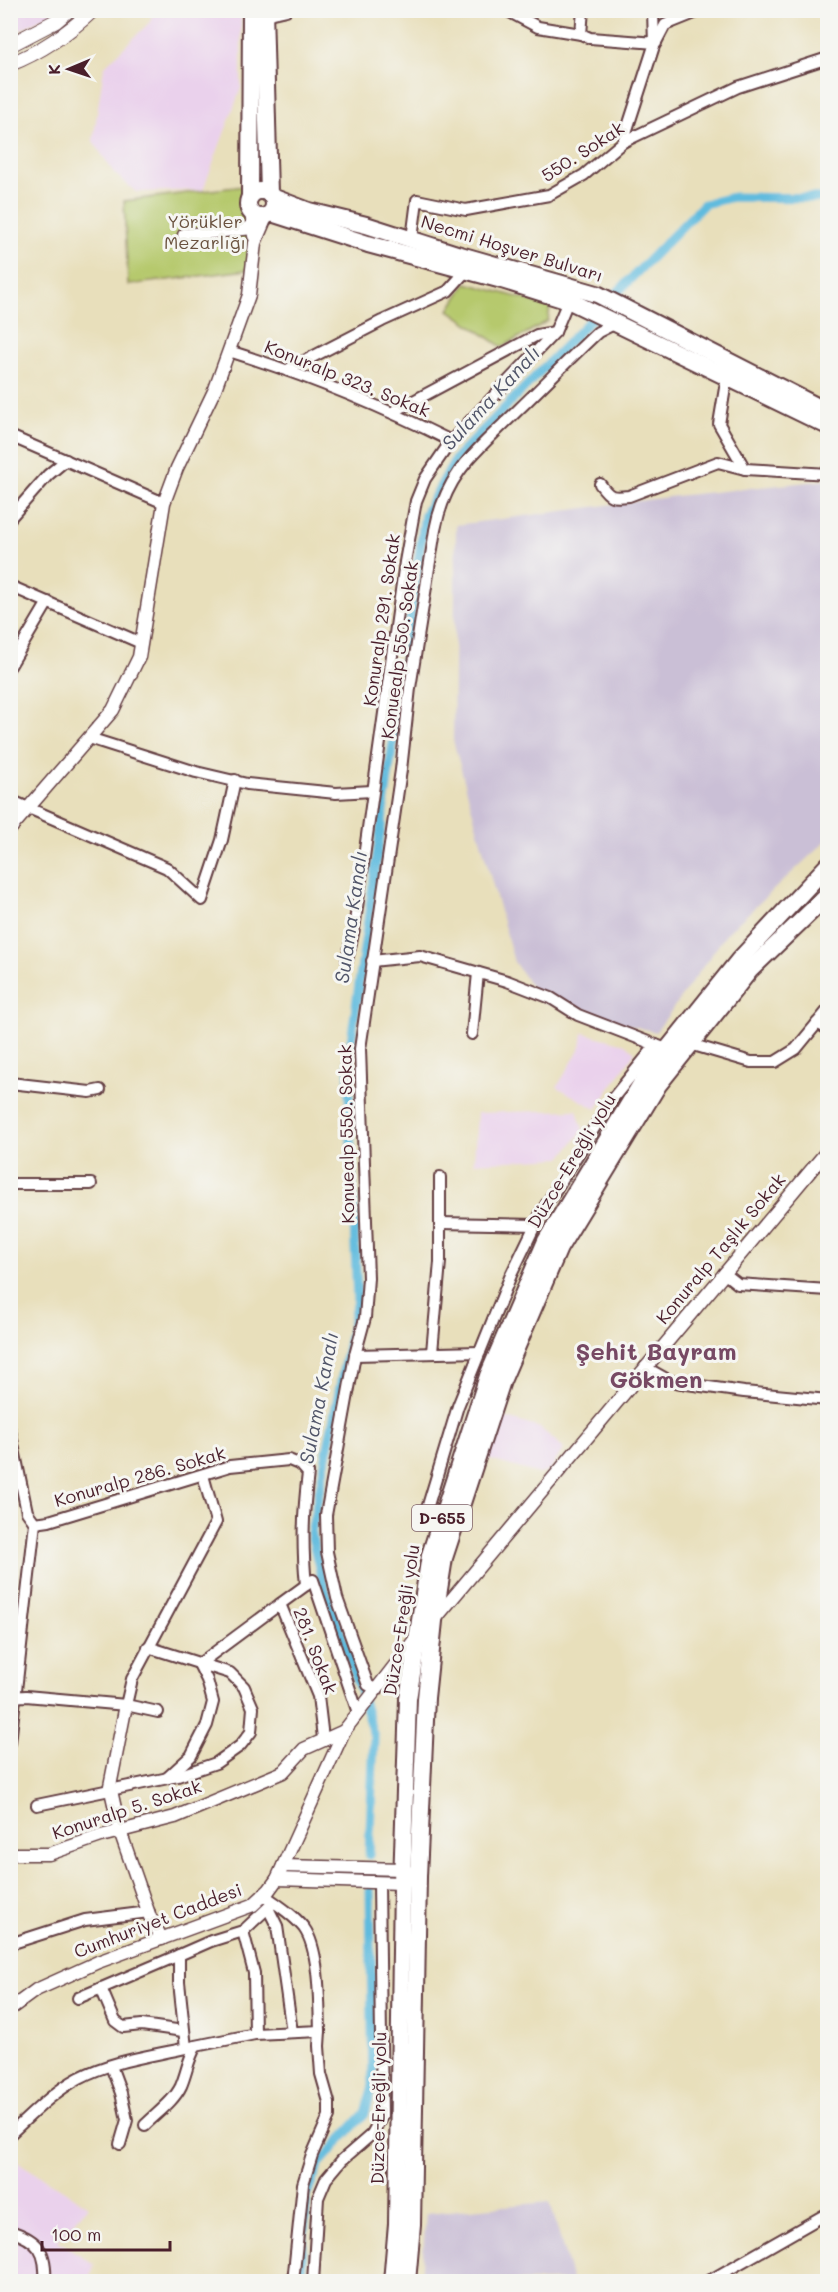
<svg xmlns="http://www.w3.org/2000/svg" width="838" height="2292" viewBox="0 0 838 2292" font-family="Mali,sans-serif">
  <style>
    .built { fill: #ead1ec }
    .industrial { fill: #cabfd6 }
    .green { fill: #b6c96d; stroke: #80744c; stroke-width: 1.5 }
    .lines { fill: none; stroke-linecap: round; stroke-linejoin: round }
    .canal { stroke: #60bbde; stroke-width: 9 }
    .minor-casing { stroke: #623c41; stroke-width: 14 }
    .tertiary-casing { stroke: #623c41; stroke-width: 15 }
    .secondary-casing { stroke: #623c41; stroke-width: 16 }
    .primary-casing { stroke: #623c41; stroke-width: 20 }
    .trunk-casing { stroke: #623c41; stroke-width: 20 }
    .minor { stroke: #fff; stroke-width: 10 }
    .tertiary { stroke: #fff; stroke-width: 12 }
    .secondary { stroke: #fff; stroke-width: 14 }
    .primary { stroke: #fff; stroke-width: 16 }
    .trunk { stroke: #fff; stroke-width: 16 }
    .labels { text-anchor: middle; stroke-width: 6; stroke-linejoin: round; paint-order: stroke }
    .shield { fill: #f6f6f2; stroke: #7e6067; stroke-width: 1.5 }
    .shield-label { font-size: 16px; font-weight: bold; fill: #4a1f2b }
    .street-label { font-size: 18px; fill: #4a1f2b; stroke: #f6f6f2 }
    .park-label { font-size: 18px; fill: #6a523f; stroke: #f6f6f2 }
    .water-label { font-size: 20px; font-style: italic; fill: #52566a; stroke: #f6f6f2 }
    .district-label { font-size: 24px; font-weight: bold; fill: #774964; stroke: #f6f6f2 }
  </style>
  <rect width="100%" height="100%" fill="#f6f6f2"/>
  <filter id="ink" filterUnits="userSpaceOnUse"><feTurbulence type="fractalNoise" baseFrequency=".0167" numOctaves="2"/><feDisplacementMap in="SourceGraphic" scale="12" xChannelSelector="R" yChannelSelector="G"/><feConvolveMatrix kernelMatrix="1 2 1 2 8 2 1 2 1" color-interpolation-filters="sRGB"/></filter>
  <filter id="wash" filterUnits="userSpaceOnUse"><feTurbulence type="fractalNoise" baseFrequency=".008" numOctaves="4" result="noise"/><feDisplacementMap in="SourceGraphic" scale="24" xChannelSelector="R" yChannelSelector="G"/><feGaussianBlur stdDeviation="1.35" result="paint"/><feColorMatrix in="noise" values="0 0 0 0 0 0 0 0 0 0 0 0 0 0 0 0 0 1.4 0 .05"/><feComposite in="paint" operator="in"/></filter>
  <g filter="url(#wash)">
    <rect width="100%" height="100%" fill="#e8dfbb"/>
    <g class="built">
      <path d="M11,10H55V11L11,35Z"/>
      <path d="M153,11H241V88L203,190L136,192L114,173L93,141L104,67L150,22Z"/>
      <path d="M583,1033L625,1044L635,1052L596,1109L557,1087L581,1047Z"/>
      <path d="M577,1110L583,1130L561,1158L474,1163L477,1113Z"/>
      <path d="M500,1416L540,1428L564,1448L549,1471L540,1474L487,1459Z"/>
      <path d="M10,2157L88,2206L58,2241L94,2264L90,2281H11Z"/>
    </g>
    <g class="industrial">
      <path d="M827,480V840L727,933L656,1032L543,1003L514,962L453,740L456,525L676,496Z"/>
      <path d="M550,2202L572,2281H421L426,2213Z"/>
    </g>
    <g class="green">
      <path d="M243,186L251,203L247,270L128,285L124,201Z"/>
      <path d="M466,283L550,306L548,321L502,347L449,310Z"/>
    </g>
    <g class="lines">
      <g class="canal">
        <path d="M608,302L704,204L733,197L828,198"/>
        <path d="M369,1855L374,1737L355,1674L322,1580L311,1533L357,1300L348,1063L425,514L456,458L598,312"/>
        <path d="M300,2282L307,2194L319,2164L365,2113L373,2086L370,1890"/>
      </g>
    </g>
  </g>
  <g filter="url(#ink)">
    <g class="lines">
      <g class="minor-casing">
        <g id="minor">
          <path d="M506,10L538,27L581,34L590,38L656,43"/>
          <path d="M653,10L654,45"/>
          <path d="M264,15L286,10"/>
          <path d="M581,34L583,10"/>
          <path d="M623,142L654,46L665,25L702,10"/>
          <path d="M412,239L417,200L466,210L549,195L584,175L623,142L738,87L828,58"/>
          <path d="M229,351C306,375 379,405 451,441"/>
          <path d="M289,369L382,321L448,291L467,270"/>
          <path d="M727,376L719,424L745,469"/>
          <path d="M393,412L537,335L555,332"/>
          <path d="M10,436L164,503"/>
          <path d="M600,484C610,498 612,498 629,496L718,462L745,469L828,474"/>
          <path d="M10,518L48,475L66,460"/>
          <path d="M10,586L141,643"/>
          <path d="M10,666L48,602"/>
          <path d="M89,738L196,772L247,784L336,793L372,791"/>
          <path d="M10,800L167,868L202,900L222,840L235,780"/>
          <path d="M347,960L354,929L405,562L416,501L425,479L451,441L555,332L568,301"/>
          <path d="M372,961L420,956L507,981L551,998L578,1015L661,1047"/>
          <path d="M817,1023L828,1029"/>
          <path d="M472,1034L478,973"/>
          <path d="M690,1044L751,1062H775L796,1049L828,1010"/>
          <path d="M10,1083L90,1092L100,1090"/>
          <path d="M10,1184H91"/>
          <path d="M440,1223L535,1225"/>
          <path d="M724,1273L738,1284L828,1290"/>
          <path d="M432,1352L440,1262V1177"/>
          <path d="M355,1355L480,1352"/>
          <path d="M645,1367L670,1381L687,1384L744,1392L828,1400"/>
          <path d="M10,1430L27,1512L35,1523L49,1521L230,1466L289,1460L301,1465L308,1473C303,1514 302,1544 306,1585"/>
          <path d="M426,1512L458,1406L511,1275L541,1213L613,1098L656,1045"/>
          <path d="M280,1604L313,1580L358,1713"/>
          <path d="M377,1690L368,1685L337,1598L327,1552L326,1515L355,1355L365,1318L368,1278L360,1049L401,770L410,688L435,530C446,471 479,449 519,409C546,383 571,357 598,332L614,324H620"/>
          <path d="M11,1697L26,1696L126,1705L158,1712"/>
          <path d="M126,1705L132,1679L216,1522L203,1475"/>
          <path d="M10,1743L35,1523"/>
          <path d="M167,1778L191,1756L207,1725L213,1702L207,1680L199,1664L280,1604L318,1696L323,1738"/>
          <path d="M37,1805L178,1776L216,1763L240,1746L251,1732L253,1708L244,1687L230,1673L148,1647"/>
          <path d="M268,1908L277,1926L292,2032"/>
          <path d="M243,1931L272,1904"/>
          <path d="M10,1944L85,1920L149,1912"/>
          <path d="M101,1988L115,2021L123,2027L142,2025L183,2031"/>
          <path d="M78,1998L179,1955"/>
          <path d="M255,2034L186,2048L179,1982V1955L211,1941L243,1931L254,1973L255,2034L320,2031C319,2004 320,1950 304,1928C294,1915 278,1905 264,1895"/>
          <path d="M111,2066L121,2093L127,2120L120,2144"/>
          <path d="M145,2125C157,2113 174,2101 181,2086C187,2072 188,2059 196,2046"/>
          <path d="M10,2134C32,2114 53,2092 79,2078C111,2061 151,2056 186,2048"/>
          <path d="M10,2231C39,2240 47,2252 45,2282"/>
          <path d="M293,2282L303,2184L312,2155L329,2116V2102L321,2074L319,2046L320,2031"/>
          <path d="M313,2282L318,2198L326,2179L342,2160L372,2134L382,2116L379,1882"/>
          <path d="M707,2282L828,2213"/>
        </g>
      </g>
      <g class="tertiary-casing">
        <g id="tertiary">
          <path d="M251,211L254,236"/>
          <path d="M184,235L253,228"/>
          <path d="M10,829L113,710L139,657L164,503L177,468L215,389L249,295L255,243L267,215"/>
          <path d="M436,1618L828,1150"/>
          <path d="M126,1705L110,1786L120,1831L150,1917L162,1939"/>
          <path d="M10,1854H49L101,1836L175,1817L283,1772L304,1749L344,1731"/>
          <path d="M283,1866L403,1869L408,1872"/>
          <path d="M277,1879L402,1883L410,1880"/>
          <path d="M10,2009L36,1990L98,1962L253,1905L269,1890L277,1879L344,1731L416,1638"/>
        </g>
      </g>
      <g class="secondary-casing">
        <g id="secondary">
          <path d="M10,45L56,21L69,10"/>
          <path d="M10,64C39,53 70,32 93,10"/>
        </g>
      </g>
      <g class="primary-casing">
        <g id="primary">
          <path d="M264,10L269,194"/>
          <circle cx="261" cy="204" r="13"/>
          <path d="M250,197L251,10"/>
          <path d="M272,197L309,211L366,225L457,254L597,294L828,412"/>
          <path d="M271,213L368,244L502,280L572,302L828,426"/>
        </g>
      </g>
      <g class="trunk-casing">
        <g id="trunk">
          <path d="M392,2282L397,2224L402,1883L408,1699L430,1555L488,1376L546,1241L646,1076L739,960L828,865"/>
          <path d="M407,2282L412,2225L418,1877L426,1698L434,1621L444,1558L502,1381L559,1248L658,1085L750,970L828,895"/>
        </g>
      </g>
      <use href="#minor" class="minor"/>
      <use href="#tertiary" class="tertiary"/>
      <use href="#secondary" class="secondary"/>
      <use href="#primary" class="primary"/>
      <use href="#trunk" class="trunk"/>
    </g>
  </g>
  <g class="labels">
    <rect class="shield" x="412" y="1505" width="60" height="26" rx="4.5"/>
    <g class="shield-label">
      <text x="442" y="1524">D-655</text>
    </g>
    <g class="street-label">
      <text transform="translate(583 152) rotate(-33)" y="6">550. Sokak</text>
      <text transform="translate(512 249) rotate(17)" y="6">Necmi Hoşver Bulvarı</text>
      <text transform="translate(347 379) rotate(22)" y="6">Konuralp 323. Sokak</text>
      <text transform="translate(382 620) rotate(-82)" y="6">Konuralp 291. Sokak</text>
      <text transform="translate(400 650) rotate(-82)" y="6">Konuealp 550. Sokak</text>
      <text transform="translate(347 1134) rotate(-91)" y="6">Konuealp 550. Sokak</text>
      <text transform="translate(572 1161) rotate(-59)" y="6">Düzce-Ereğli yolu</text>
      <text transform="translate(721 1249) rotate(-50)" y="6">Konuralp Taşlık Sokak</text>
      <text transform="translate(140 1477) rotate(-16)" y="6">Konuralp 286. Sokak</text>
      <text transform="translate(402 1620) rotate(-81)" y="6">Düzce-Ereğli yolu</text>
      <text transform="translate(315 1651) rotate(69)" y="6">281. Sokak</text>
      <text transform="translate(127 1810) rotate(-18)" y="6">Konuralp 5. Sokak</text>
      <text transform="translate(158 1921) rotate(-21)" y="6">Cumhuriyet Caddesi</text>
      <text transform="translate(379 2108) rotate(-89)" y="6">Düzce-Ereğli yolu</text>
    </g>
    <g class="park-label">
      <text x="205" y="228">Yörükler<tspan x="205" dy="21">Mezarlığı</tspan></text>
    </g>
    <g class="water-label">
      <text transform="translate(491 398) rotate(-47)" y="7">Sulama Kanalı</text>
      <text transform="translate(351 917) rotate(-82)" y="7">Sulama Kanalı</text>
      <text transform="translate(319 1398) rotate(-79)" y="7">Sulama Kanalı</text>
    </g>
    <g class="district-label">
      <text x="656" y="1360">Şehit Bayram<tspan x="656" dy="28">Gökmen</tspan></text>
    </g>
  </g>
  <rect width="838" height="2292" fill="none" stroke="#f6f6f2" stroke-width="36"/>
  <g transform="translate(69 69) rotate(268)" stroke="#f6f6f2" stroke-width="4.5" paint-order="stroke">
  <path d="M0-4.5L10 22L0 15L-10 22Z" fill="#4a1f2b"/>
  <text y="-9" font-size="16" font-weight="bold" text-anchor="middle" fill="#4a1f2b">K</text>
  </g>
  <path d="M42 2241v9h128v-9" fill="none" stroke="#4a1f2b" stroke-width="3"/>
  <text x="51" y="2241" font-size="18" fill="#4a1f2b" stroke="#f6f6f2" stroke-width="4.5" paint-order="stroke">100 m</text>
</svg>
